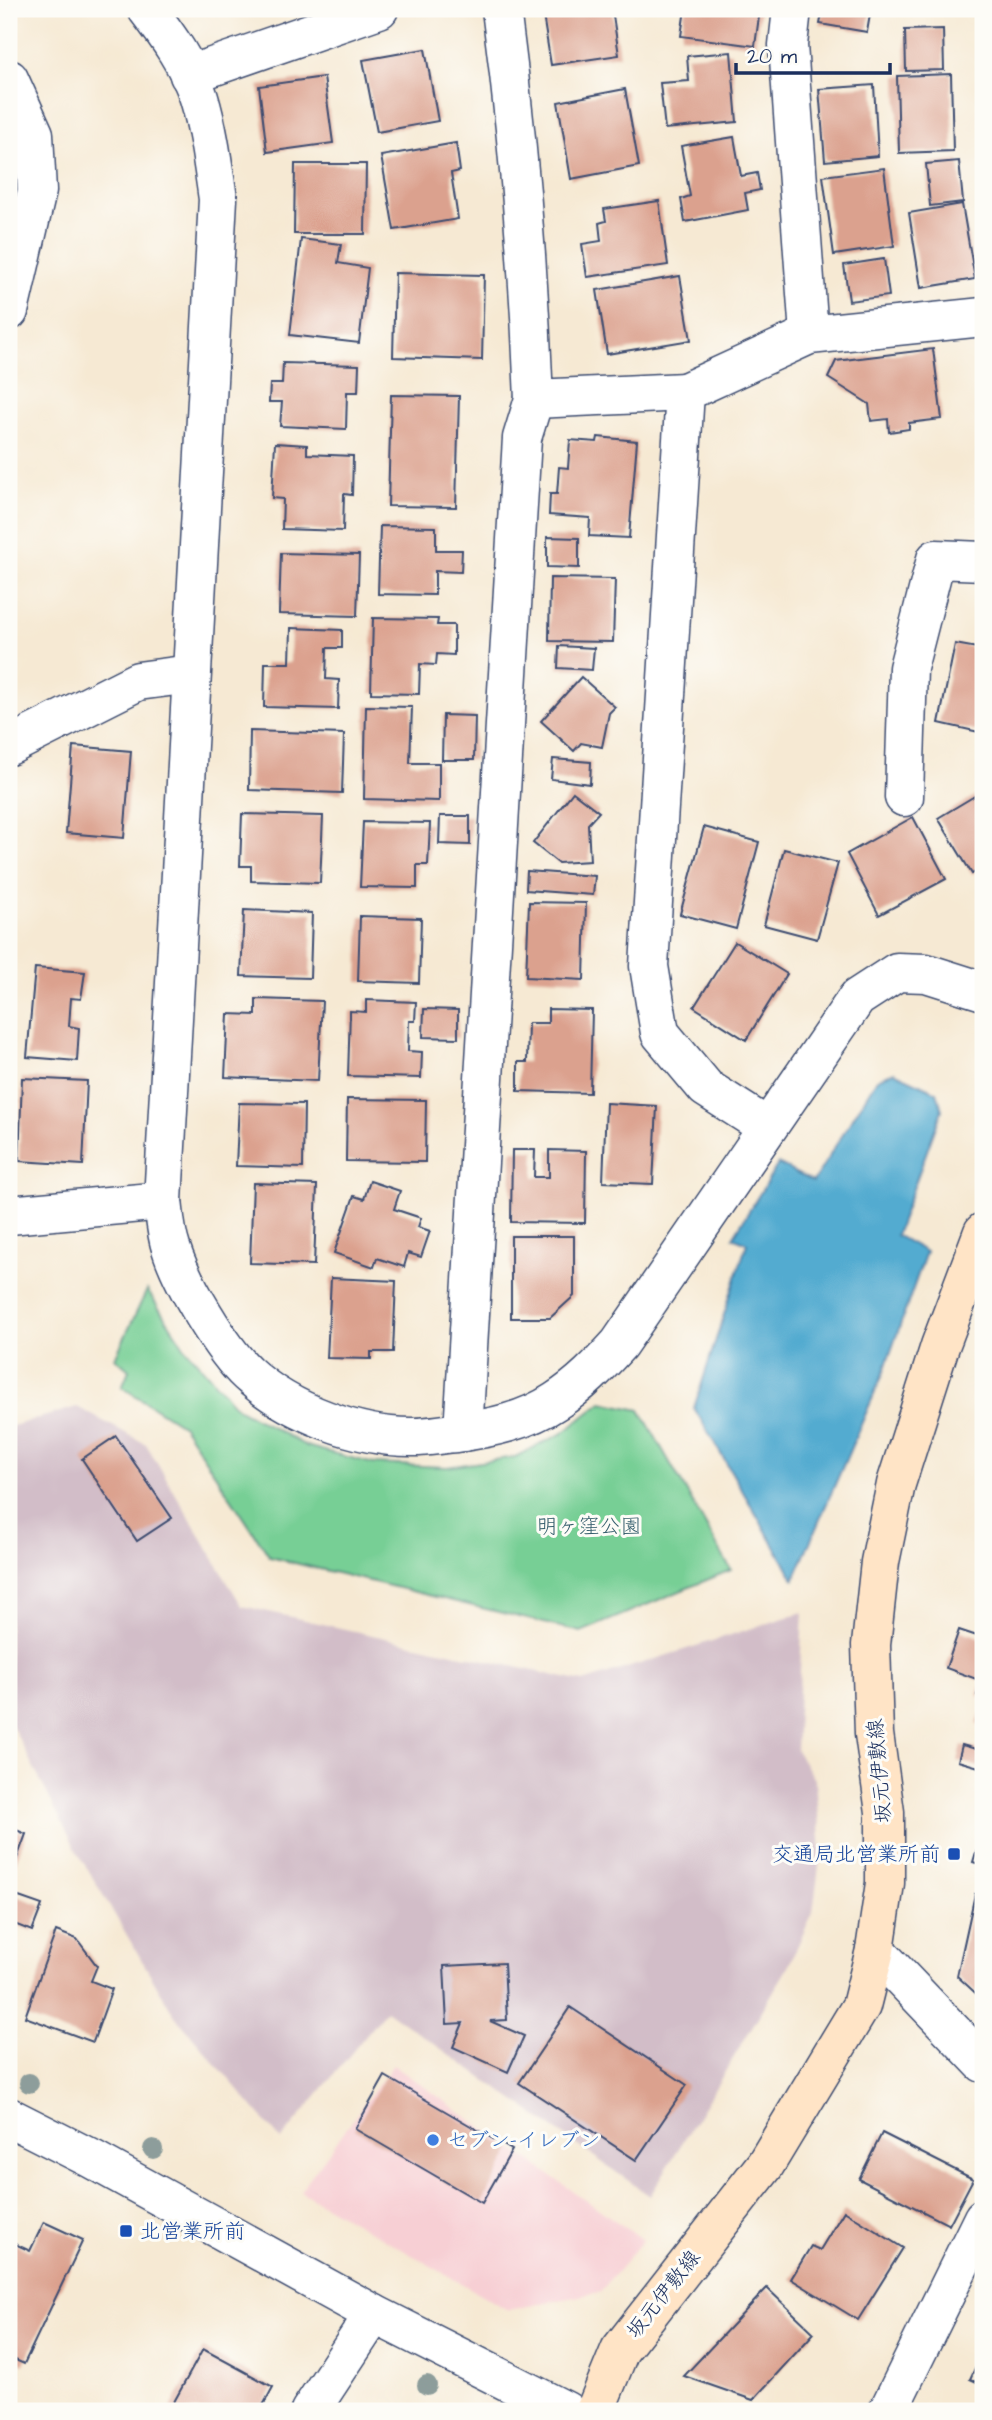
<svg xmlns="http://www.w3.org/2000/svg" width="992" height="2420" viewBox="0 0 992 2420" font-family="'Architects Daughter','Klee One',sans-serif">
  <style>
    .built { fill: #f7cfd4 }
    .industrial { fill: #d2bdc8 }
    .green { fill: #77cf95; stroke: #497f7a; stroke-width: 2 }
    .water { fill: #52abd0; stroke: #366d97; stroke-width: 2 }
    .building { fill: #dba18e }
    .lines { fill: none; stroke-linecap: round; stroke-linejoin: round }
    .minor-casing { stroke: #3c4b70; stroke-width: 41 }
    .tertiary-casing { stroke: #3c4b70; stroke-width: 41 }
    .secondary-casing { stroke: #3c4b70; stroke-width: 41 }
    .minor { stroke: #fff; stroke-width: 38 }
    .tertiary { stroke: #fff; stroke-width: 38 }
    .secondary { stroke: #ffe4c6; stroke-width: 38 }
    .tree { fill: #8d9d9b }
    .transit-dot { fill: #1a4fb4; stroke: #fdfcf7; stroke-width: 2.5 }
    .shop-dot { fill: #3f7fe0; stroke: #fdfcf7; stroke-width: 2.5 }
    .labels { text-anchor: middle; stroke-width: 6; stroke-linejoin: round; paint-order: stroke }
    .park-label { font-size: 21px; fill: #375f6e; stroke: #fdfcf7 }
    .street-label { font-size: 21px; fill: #1b2f5e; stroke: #fdfcf7 }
    .transit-label { font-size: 21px; fill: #164399; stroke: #fdfcf7; text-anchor: end }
    .shop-label { font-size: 21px; fill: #366cbe; stroke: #fdfcf7; text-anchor: start }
  </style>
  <rect width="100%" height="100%" fill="#fdfcf7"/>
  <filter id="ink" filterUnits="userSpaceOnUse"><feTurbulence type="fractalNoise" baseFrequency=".0143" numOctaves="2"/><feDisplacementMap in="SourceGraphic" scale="14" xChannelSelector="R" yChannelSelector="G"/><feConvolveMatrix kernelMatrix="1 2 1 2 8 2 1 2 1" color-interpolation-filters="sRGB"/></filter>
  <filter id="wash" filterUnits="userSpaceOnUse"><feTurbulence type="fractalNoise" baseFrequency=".00686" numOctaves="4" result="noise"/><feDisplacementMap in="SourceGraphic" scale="28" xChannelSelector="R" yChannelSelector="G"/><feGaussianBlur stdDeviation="1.57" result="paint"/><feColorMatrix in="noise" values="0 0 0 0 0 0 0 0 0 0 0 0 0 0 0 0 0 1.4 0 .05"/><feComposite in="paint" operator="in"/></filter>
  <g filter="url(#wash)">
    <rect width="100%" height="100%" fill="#f6e9d3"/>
    <path class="built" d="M393,2065L643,2240L600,2292L508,2310L300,2191Z"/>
    <path class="industrial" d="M77,1407L146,1444L242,1606L583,1682L803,1612L796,1750L815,1781L821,1851L813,1912L787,1969L650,2196L386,2010L281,2140L175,2016L78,1853L9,1720V1427Z"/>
    <path class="green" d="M147,1290L185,1348L237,1408L306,1446L374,1464L447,1467L515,1457L563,1433L602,1402L640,1410L731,1570L581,1632L270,1557L183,1426L122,1387L129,1370L115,1358Z"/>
    <path class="water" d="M894,1072L937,1092L942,1110L896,1235L926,1252L883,1374L794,1579L694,1408L747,1243L733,1237L778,1164L813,1182L877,1079Z"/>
    <g id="blocks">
      <g class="building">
        <path d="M542,9H612L619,55L551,65Z"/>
        <path d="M685,9H760L755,46L681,36Z"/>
        <path d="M823,9H871L867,32L820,24Z"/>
        <path d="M943,29L944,70L906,71L905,30Z"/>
        <path d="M425,49L438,121L377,132L363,60Z"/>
        <path d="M731,52L737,122L665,129L660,83L689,81L687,56Z"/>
        <path d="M951,74L953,151L899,153L897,76Z"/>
        <path d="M324,77L333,143L267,152L259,86Z"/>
        <path d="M874,85L878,156L825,161L819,89Z"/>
        <path d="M625,89L639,166L571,179L558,102Z"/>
        <path d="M734,137L741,176L757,173L760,190L745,193L748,210L685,222L681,199L690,196L681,146Z"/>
        <path d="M456,143L460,171L451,173L458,219L394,230L381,156Z"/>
        <path d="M959,161L963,202L930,206L926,164Z"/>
        <path d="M295,164H366L365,234H294Z"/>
        <path d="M884,168L894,246L834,255L823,176Z"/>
        <path d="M659,201L668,265L587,277L582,244L601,241L599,223L606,221L604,209Z"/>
        <path d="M962,204L975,279L921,288L909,213Z"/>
        <path d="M301,239L341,244L338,263L368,268L359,343L290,335Z"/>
        <path d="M884,259L889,296L849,301L844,265Z"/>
        <path d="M395,273L484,275L482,360L393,357Z"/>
        <path d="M680,276L691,340L607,354L597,290Z"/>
        <path d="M933,349L942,419L909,423V429L889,432L888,419L871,421L869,404L828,378L836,361Z"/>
        <path d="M283,363L359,365L358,392H347L346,429L280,426L282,402H269L270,384H282Z"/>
        <path d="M391,395L459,396L456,507L388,506Z"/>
        <path d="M598,437L637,441L629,538L589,536L590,518L549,515L550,494H557L559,467L568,468L570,440L597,442Z"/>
        <path d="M275,443L307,445V454L353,456L352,495L344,494L343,531L282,529L283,499L272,498Z"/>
        <path d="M380,526L436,527V550H462L461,572L435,571V595L378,594Z"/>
        <path d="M547,537L579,538V568L547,567Z"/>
        <path d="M281,553L359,555L357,616L279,614Z"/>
        <path d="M550,578L615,579L613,642L549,641Z"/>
        <path d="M373,618L438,619L437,625H454V655L437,654L436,665L420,664L419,694L371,693Z"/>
        <path d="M291,628L342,630V648H327L326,679L339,680L338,709L264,707L265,663H290Z"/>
        <path d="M955,644L983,649V733L939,723Z"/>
        <path d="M559,646L594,648L592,670L558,668Z"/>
        <path d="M581,677L615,707L609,713L602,747L581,743L574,751L541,721Z"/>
        <path d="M366,706L412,707L410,763H439V801L364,799Z"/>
        <path d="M443,715L475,716L474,760H442Z"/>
        <path d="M250,731L344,734L342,793L249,790Z"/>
        <path d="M73,746L131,751L124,838L66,833Z"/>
        <path d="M553,759L591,762L590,784L551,779Z"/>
        <path d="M983,791V867L972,874L938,818Z"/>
        <path d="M573,792L599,812L588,824L590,861L558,863L533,843Z"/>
        <path d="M242,814L323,816L320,883L251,881V866H240Z"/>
        <path d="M440,816H470V845L439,844Z"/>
        <path d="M913,817L946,879L879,915L847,854Z"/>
        <path d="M363,822L430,823L428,865H417V888L360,887Z"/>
        <path d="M704,827L759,842L736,929L680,914Z"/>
        <path d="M784,849L838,863L817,939L764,925Z"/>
        <path d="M527,871L595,876L593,895L526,890Z"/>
        <path d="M529,902L586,903L584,980L526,977Z"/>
        <path d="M244,910L312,913L310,978L241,976Z"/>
        <path d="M360,916L421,918L419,983L358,981Z"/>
        <path d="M735,942L787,974L746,1040L694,1007Z"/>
        <path d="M35,968L85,972L81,999L71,998L69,1026L79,1028L77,1061L27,1057Z"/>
        <path d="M256,999L322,1001L318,1081L225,1077L228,1014L256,1015Z"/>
        <path d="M366,1000L416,1002L415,1021H409L408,1051L422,1052L421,1078L348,1076L350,1011L366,1012Z"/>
        <path d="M424,1009L458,1010V1038L423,1037Z"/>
        <path d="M548,1009L592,1010L590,1093L518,1091V1062H527L528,1023H548Z"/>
        <path d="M22,1078L87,1081L83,1165L19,1161Z"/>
        <path d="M347,1099L426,1100L425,1162L346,1161Z"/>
        <path d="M239,1103L304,1104L303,1168L236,1166Z"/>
        <path d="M606,1103L657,1106L653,1184L603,1182Z"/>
        <path d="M512,1150H535L534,1177H549V1150L586,1151L585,1223L511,1222Z"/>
        <path d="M370,1181L400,1191L394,1209L421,1218L418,1227L430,1231L421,1257L408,1253L404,1267L377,1258L374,1267L334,1253L354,1196L364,1199Z"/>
        <path d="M253,1183L317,1185L314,1265L250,1263Z"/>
        <path d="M511,1236H574V1296L550,1318H511Z"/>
        <path d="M331,1278L396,1281L393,1352H371V1359L327,1358Z"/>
        <path d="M116,1436L172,1518L137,1541L82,1459Z"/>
        <path d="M959,1630L983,1638V1667L979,1680L946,1668Z"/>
        <path d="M983,1679V1698L977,1695Z"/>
        <path d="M983,1708V1727L977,1724Z"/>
        <path d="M962,1745L983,1751L982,1768L958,1761Z"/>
        <path d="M9,1827L26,1834L9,1880Z"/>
        <path d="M983,1829V1865L973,1862Z"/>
        <path d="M975,1894L983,1896V2000L957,1976Z"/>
        <path d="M16,1896L42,1905L32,1931L9,1922Z"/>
        <path d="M9,1928L14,1930L9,1944Z"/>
        <path d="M56,1931L77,1939L97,1966L91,1981L112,1989L93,2042L25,2017Z"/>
        <path d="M504,1963L507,2020L490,2021L524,2036L508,2072L453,2047L463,2023L447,2024L444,1966Z"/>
        <path d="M570,2007L687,2085L636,2160L519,2083Z"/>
        <path d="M385,2076L512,2150L482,2203L355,2129Z"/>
        <path d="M882,2133L973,2179L949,2225L859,2179Z"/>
        <path d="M844,2211L903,2248L858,2320L791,2279L811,2246L820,2250Z"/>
        <path d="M44,2222L83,2240L24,2364L9,2357V2241L30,2251Z"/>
        <path d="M767,2288L814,2333L753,2400L684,2376Z"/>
        <path d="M203,2349L273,2387L260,2411H169Z"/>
        <path d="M983,2351V2385L970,2379Z"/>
      </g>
    </g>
  </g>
  <g filter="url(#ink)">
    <use href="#blocks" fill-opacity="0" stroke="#3c4b70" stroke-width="2"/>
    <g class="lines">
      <g class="minor-casing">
        <g id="minor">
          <path d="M501,9C518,138 529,268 534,399L685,392"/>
          <path d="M792,9L788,45L809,335"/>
          <path d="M189,75L379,9"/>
          <path d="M9,79L34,134L37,191L9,311"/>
          <path d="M9,746L138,681L191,674"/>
          <path d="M904,797L908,668L936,559L983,561"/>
          <path d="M767,1127L706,1088L660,1033L649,966L685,392L809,335L983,317"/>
          <path d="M9,1215L163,1201"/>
          <path d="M463,1432L522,438L534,399"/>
          <path d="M875,1950L983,2063"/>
          <path d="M310,2411L374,2314"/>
          <path d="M888,2411L983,2218"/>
        </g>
      </g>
      <g class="tertiary-casing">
        <g id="tertiary">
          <path d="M147,9C167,35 189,65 199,98C209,131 213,165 218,199L163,1201C165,1217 166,1234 171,1248C182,1283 222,1350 248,1374C289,1412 359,1438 414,1437C428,1437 442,1434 456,1433C492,1428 526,1421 556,1401C581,1385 599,1366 619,1344L857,998L897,972L926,973L983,991"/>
          <path d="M9,2117L92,2159L374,2314L566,2411"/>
        </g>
      </g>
      <g class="secondary-casing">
        <path id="secondary" d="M595,2411L620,2350L765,2165L861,2006L875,1950L885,1883V1812L874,1734L871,1645L880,1562L896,1484L940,1346L983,1232"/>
      </g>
      <use href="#minor" class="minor"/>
      <use href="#tertiary" class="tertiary"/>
      <use href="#secondary" class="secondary"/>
    </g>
    <g class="tree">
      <circle cx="29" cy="2083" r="10"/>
      <circle cx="153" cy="2149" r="10"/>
      <circle cx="427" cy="2385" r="10"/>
    </g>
  </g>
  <g class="transit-dot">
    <rect x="947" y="1847" width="14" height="14" rx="3.5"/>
    <rect x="119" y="2224" width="14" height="14" rx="3.5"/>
  </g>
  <circle class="shop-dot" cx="433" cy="2140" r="7"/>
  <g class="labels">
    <g class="park-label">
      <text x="589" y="1533">明ヶ窪公園</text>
    </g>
    <g class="street-label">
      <text transform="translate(879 1771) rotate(-95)" y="7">坂元伊敷線</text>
      <text transform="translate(663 2294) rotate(-52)" y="7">坂元伊敷線</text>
    </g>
    <g class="transit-label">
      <text x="940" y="1861">交通局北営業所前</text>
      <text x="140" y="2238" text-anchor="start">北営業所前</text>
    </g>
    <g class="shop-label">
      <text x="447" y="2147">セブン-イレブン</text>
    </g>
  </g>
  <rect width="992" height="2420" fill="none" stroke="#fdfcf7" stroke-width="35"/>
  <path d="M736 63v10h154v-10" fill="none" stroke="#1b2f5e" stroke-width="3.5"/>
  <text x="747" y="63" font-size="21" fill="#1b2f5e" stroke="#fdfcf7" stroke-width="5" paint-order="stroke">20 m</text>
</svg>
